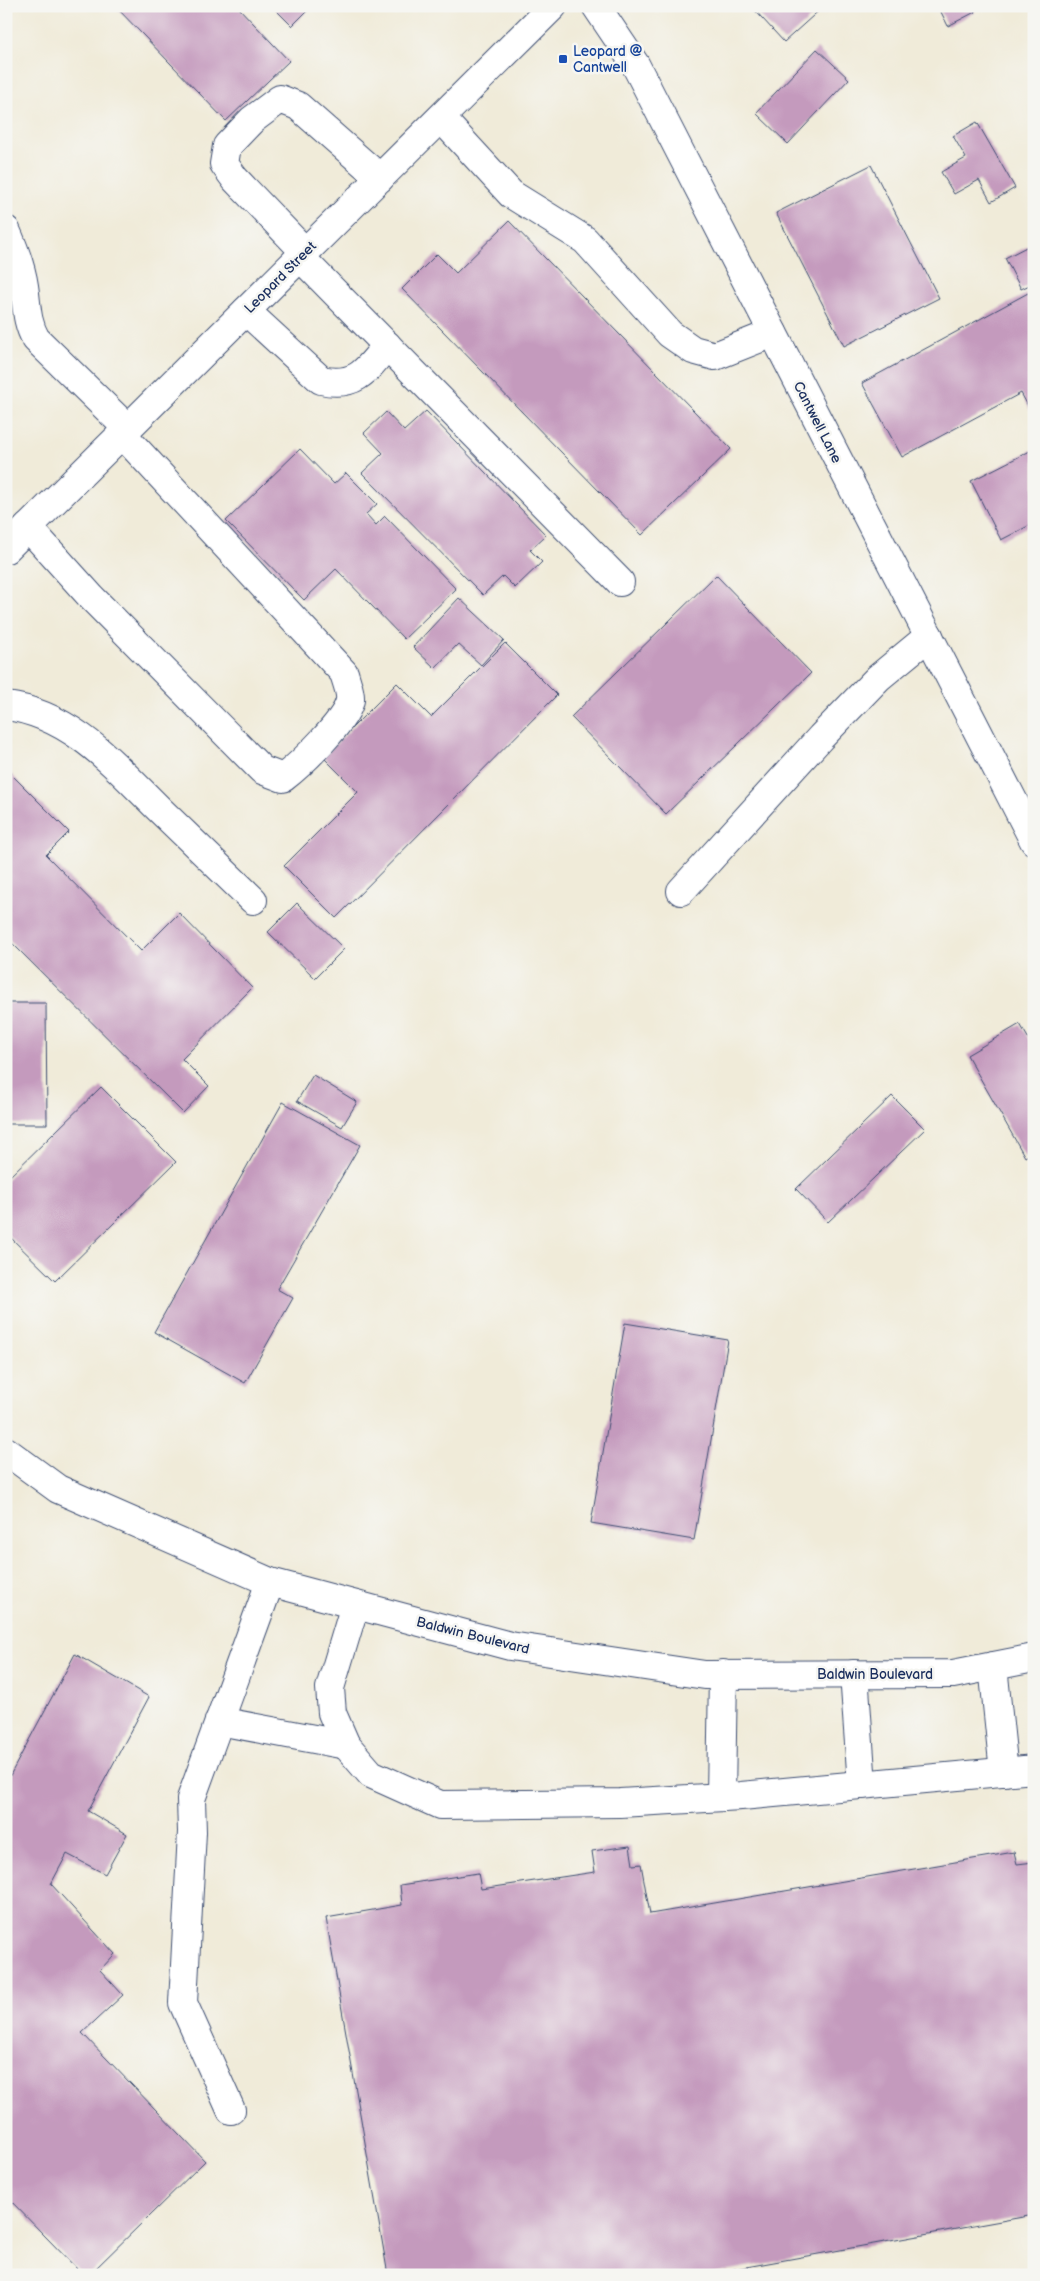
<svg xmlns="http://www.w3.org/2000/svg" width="1040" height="2281" viewBox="0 0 1040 2281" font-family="'Balsamiq Sans',sans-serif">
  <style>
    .building { fill: #c49abd }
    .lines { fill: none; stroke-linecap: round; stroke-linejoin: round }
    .minor-casing { stroke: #3b4b70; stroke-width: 30 }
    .major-casing { stroke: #3b4b70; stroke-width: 30 }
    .minor { stroke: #fff; stroke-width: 28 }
    .major { stroke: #fff; stroke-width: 28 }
    .transit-dot { fill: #1a4fb4; stroke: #f6f6f2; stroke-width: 2 }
    .labels { text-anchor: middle; stroke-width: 5; stroke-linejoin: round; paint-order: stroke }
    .transit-label { font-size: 14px; fill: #164399; stroke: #f6f6f2; text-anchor: start }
    .street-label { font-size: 14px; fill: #1b2f5e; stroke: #f6f6f2 }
  </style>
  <rect width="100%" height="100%" fill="#f6f6f2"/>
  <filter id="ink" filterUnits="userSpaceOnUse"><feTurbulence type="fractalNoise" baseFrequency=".02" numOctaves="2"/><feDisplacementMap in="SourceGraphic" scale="10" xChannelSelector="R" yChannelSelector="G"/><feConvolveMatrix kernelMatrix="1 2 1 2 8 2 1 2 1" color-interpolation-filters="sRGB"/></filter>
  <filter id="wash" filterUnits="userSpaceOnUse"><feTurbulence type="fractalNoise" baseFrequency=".0096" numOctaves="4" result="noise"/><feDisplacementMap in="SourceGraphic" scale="20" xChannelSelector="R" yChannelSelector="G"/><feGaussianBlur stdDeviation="1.12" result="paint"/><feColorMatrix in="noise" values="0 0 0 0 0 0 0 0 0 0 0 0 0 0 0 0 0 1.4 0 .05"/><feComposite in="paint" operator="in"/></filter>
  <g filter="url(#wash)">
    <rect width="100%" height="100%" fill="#f0ebd9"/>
    <g id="blocks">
      <g class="building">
        <path d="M115,6H237L289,61L226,121Z"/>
        <path d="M272,6H312L292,26Z"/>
        <path d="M751,6H824L784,42Z"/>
        <path d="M938,6H972L975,12L948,26Z"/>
        <path d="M817,49L849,79L788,144L756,113Z"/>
        <path d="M977,122L1015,188L991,202L979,180L954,194L941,172L966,158L953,136Z"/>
        <path d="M871,165L939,298L844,346L776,213Z"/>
        <path d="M509,221L731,449L642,535L402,289L437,254L456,273Z"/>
        <path d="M1034,243V283L1021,289L1005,258Z"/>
        <path d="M1028,293L1034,303V417L1021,393L902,457L862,383Z"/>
        <path d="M426,411L546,535L530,550L542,562L515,588L503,576L483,595L362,473L383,453L364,433L386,412L404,431Z"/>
        <path d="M300,449L334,484L346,473L377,504L366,514L376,525L385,516L456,589L404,639L336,569L304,600L226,521Z"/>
        <path d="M1032,450L1034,454V523L1001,540L971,481Z"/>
        <path d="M716,575L811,673L666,814L571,717Z"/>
        <path d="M459,598L504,640L481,665L458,644L435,668L413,647Z"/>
        <path d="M505,643L557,695L336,918L284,866L358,792L323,757L397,683L431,717Z"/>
        <path d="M6,769L69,832L46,855L141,951L179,913L252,988L182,1059L209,1086L183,1113L6,937Z"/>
        <path d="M297,903L344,949L315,978L268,932Z"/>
        <path d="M6,1003H46L47,1124H6Z"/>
        <path d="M1020,1024L1034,1048V1152L1025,1157L967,1055Z"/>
        <path d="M313,1075L357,1102L342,1127L297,1101Z"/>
        <path d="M101,1087L176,1162L55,1281L6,1233V1180Z"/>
        <path d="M892,1096L925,1129L828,1222L796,1189Z"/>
        <path d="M283,1102L360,1145L277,1289L293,1298L245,1383L154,1332Z"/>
        <path d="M625,1323L728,1340L694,1540L591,1523Z"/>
        <path d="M75,1654L149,1697L88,1811L127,1834L105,1874L67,1854L51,1884L115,1954L100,1970L123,1995L82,2033L205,2161L89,2275H83L6,2196V1783Z"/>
        <path d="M630,1846L633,1865L641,1864L650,1914L1014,1852L1017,1864L1034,1862V2215L702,2275H388L326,1918L402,1905L400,1885L478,1873L481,1889L595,1872L592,1851Z"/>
      </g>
    </g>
  </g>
  <g filter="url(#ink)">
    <use href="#blocks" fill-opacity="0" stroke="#3b4b70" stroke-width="1"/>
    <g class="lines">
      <g class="minor-casing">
        <g id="minor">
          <path d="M596,6L635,64L1034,841"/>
          <path d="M441,118L511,194L585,240L670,334L693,350L715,356L773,333"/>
          <path d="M6,230C14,248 21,266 24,286C27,305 26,322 36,339L127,428"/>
          <path d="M305,252L235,179L224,164L227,146L252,120L280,99L298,106L380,178"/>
          <path d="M300,257L620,582"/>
          <path d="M246,311L321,380C356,388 367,370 387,345"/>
          <path d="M28,527L92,598L262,770L283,778C300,765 347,720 350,700C351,692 346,681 344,673L122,434"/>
          <path d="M6,706C72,714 116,767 160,810C191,840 222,870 253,900"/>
          <path d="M681,891L821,737L878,678L929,636"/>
          <path d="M355,1605L330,1688L332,1713L346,1745L371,1774L440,1805L620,1803L741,1796L1034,1769"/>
          <path d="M993,1666L1004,1772"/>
          <path d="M854,1674L862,1785"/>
          <path d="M219,1721L346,1745"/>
          <path d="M721,1797L723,1674"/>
          <path d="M231,2110L183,2003L192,1832L191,1799L270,1582"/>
        </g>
      </g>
      <g class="major-casing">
        <g id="major">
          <path d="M6,549L553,6"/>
          <path d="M6,1451L58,1489L270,1582L510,1646L705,1675L953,1674L1034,1658"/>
        </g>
      </g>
      <use href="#minor" class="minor"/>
      <use href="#major" class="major"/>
    </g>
  </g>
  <rect class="transit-dot" x="558" y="54" width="10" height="10" rx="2.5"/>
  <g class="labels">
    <g class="transit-label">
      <text x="573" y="56">Leopard @<tspan x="573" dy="16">Cantwell</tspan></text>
    </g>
    <g class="street-label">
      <text transform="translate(280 277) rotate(-45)" y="5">Leopard Street</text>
      <text transform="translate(818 422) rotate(63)" y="5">Cantwell Lane</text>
      <text transform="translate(473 1635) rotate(14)" y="5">Baldwin Boulevard</text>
      <text x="875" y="1679">Baldwin Boulevard</text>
    </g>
  </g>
  <rect width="1040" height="2281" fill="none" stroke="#f6f6f2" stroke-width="25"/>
</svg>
